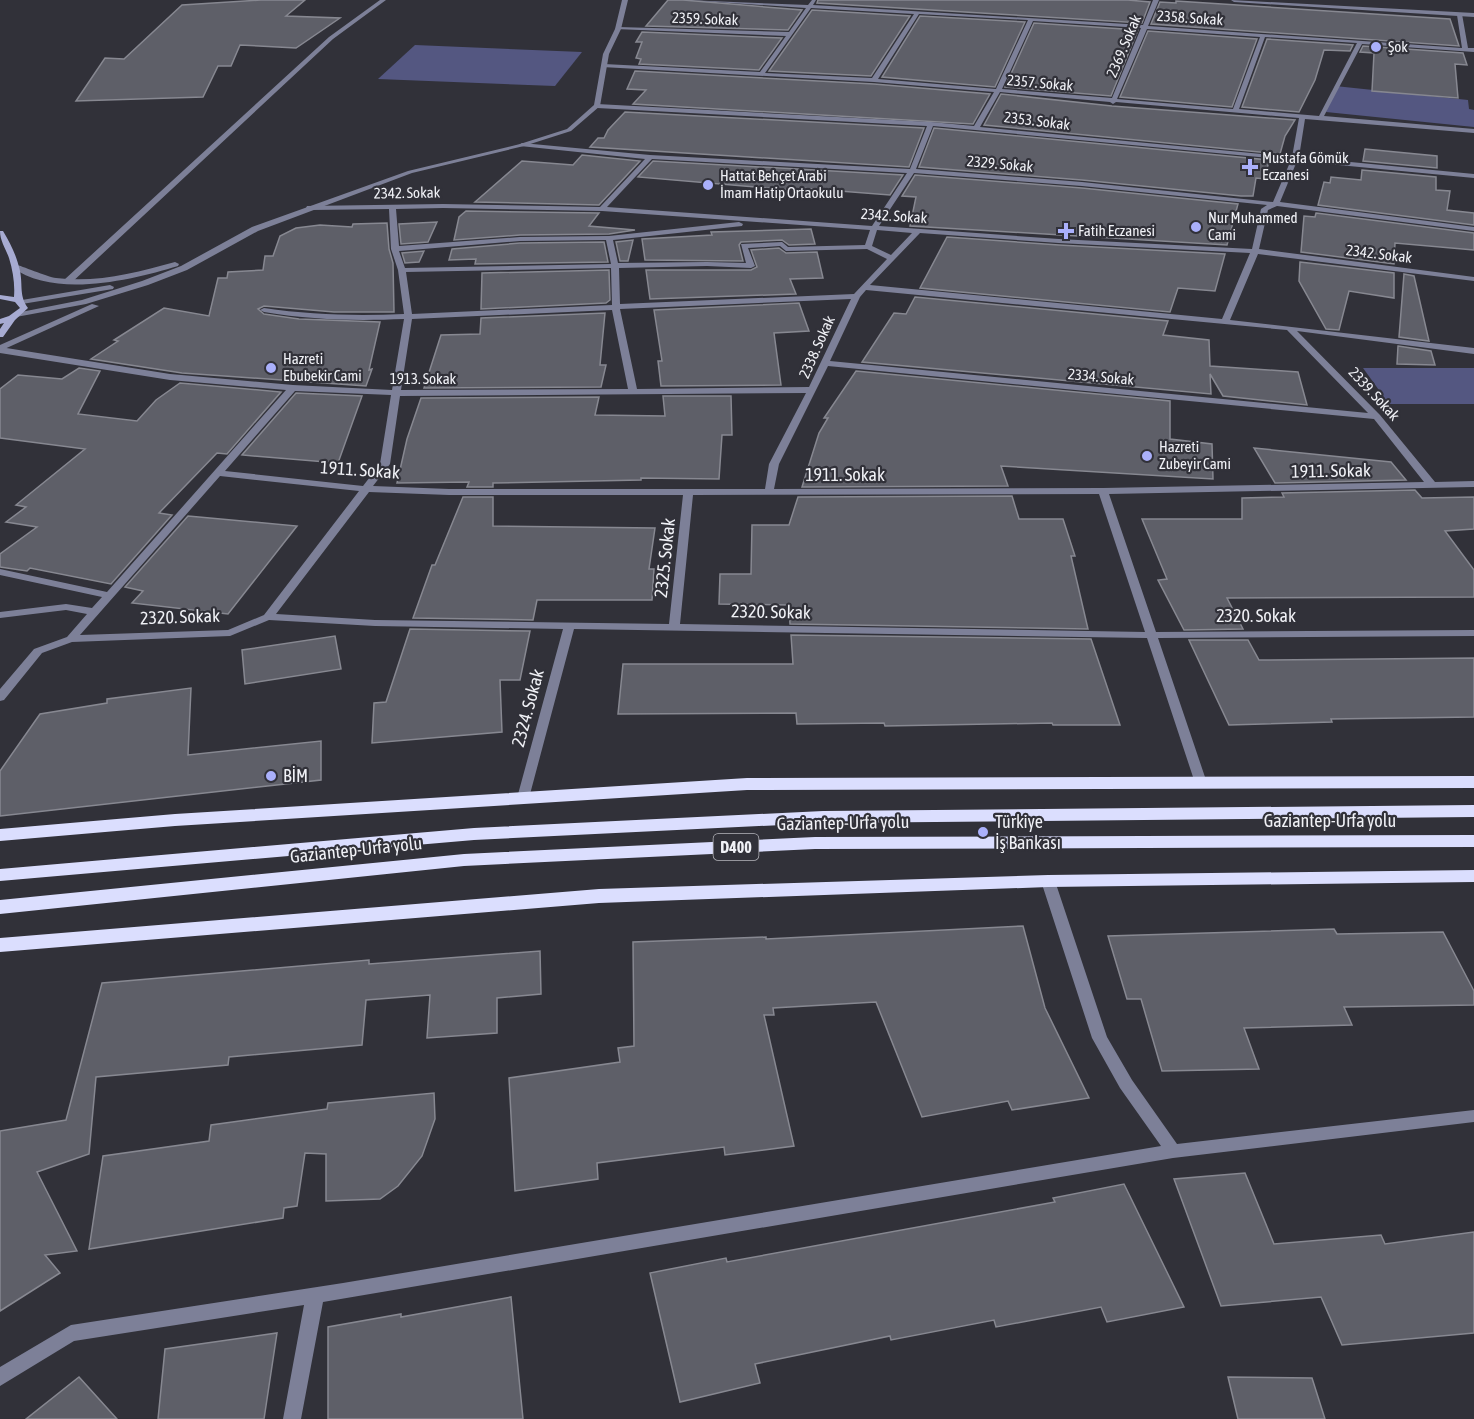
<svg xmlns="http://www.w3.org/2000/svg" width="1474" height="1419" viewBox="0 0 1474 1419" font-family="'Asap Condensed',sans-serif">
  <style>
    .green { fill: #545781 }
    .building { fill: #5e5f68; stroke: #878891; stroke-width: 1.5 }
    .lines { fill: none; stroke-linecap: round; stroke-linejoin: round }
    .minor { fill: #7d8098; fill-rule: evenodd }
    .tertiary { fill: #7d8098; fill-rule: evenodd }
    .secondary { fill: #a7abd2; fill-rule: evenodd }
    .trunk { fill: #dbdefe; fill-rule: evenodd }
    .poi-dot { fill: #aab0fb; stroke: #313139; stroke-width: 2 }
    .labels { text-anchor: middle; stroke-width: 4.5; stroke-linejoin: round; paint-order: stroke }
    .far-street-label { font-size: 15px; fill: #f0f1f6; stroke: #313139 }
    .far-poi-label { font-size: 15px; fill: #f0f1f6; stroke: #313139; text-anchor: start }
    .shield { fill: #313139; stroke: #b7b7bd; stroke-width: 1.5 }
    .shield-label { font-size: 16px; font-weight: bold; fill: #f0f1f6 }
    .street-label { font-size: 18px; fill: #f0f1f6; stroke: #313139 }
    .poi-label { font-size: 18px; fill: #f0f1f6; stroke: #313139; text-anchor: start }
  </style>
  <rect width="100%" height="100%" fill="#313139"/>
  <g class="green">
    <path d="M415,45L582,52L555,86L378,79Z"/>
    <path d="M1335,86L1468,100L1469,109L1474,110V127L1326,112Z"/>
    <path d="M1363,368H1474V404H1389Z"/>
  </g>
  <g class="building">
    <path d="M261,0H305L286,16L340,18L296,48L240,45L231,66H218L203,97L76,101L105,58L124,59L182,5Z"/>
    <path d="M668,0H683L802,10L788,30L646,26Z"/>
    <path d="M818,0H1128L1150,2L1142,23L817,3Z"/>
    <path d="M1176,1L1450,19L1459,46L1151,24L1160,2L1176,3Z"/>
    <path d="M812,10L910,16L871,76L769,71Z"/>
    <path d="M920,16L1025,22L995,87L882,77Z"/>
    <path d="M1034,23L1138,30L1111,96L1005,87Z"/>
    <path d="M1148,31L1257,39L1232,107L1120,97Z"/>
    <path d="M642,32L782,38L759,70L639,64L641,59L636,58L642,42H636Z"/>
    <path d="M1267,39L1353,45L1350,51L1324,50L1315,80L1299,112L1242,107Z"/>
    <path d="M1363,46L1463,53L1467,65L1455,64L1458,98L1372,91L1374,53L1360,52Z"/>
    <path d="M635,71L874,84L990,94L973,124L633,104L646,90L627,89Z"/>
    <path d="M1001,94L1112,106L1295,120L1285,136L1280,154L984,125Z"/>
    <path d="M625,112L924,128L909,167L590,147L598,138H604L608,130Z"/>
    <path d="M934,128L1269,160L1265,179L1256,178L1253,196H1241L1082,180L919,167Z"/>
    <path d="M1365,149L1437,156V168L1363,161Z"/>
    <path d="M582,155L640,161L599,205L475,202L522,161L573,165Z"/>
    <path d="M653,161L903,175L890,195L801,188L802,191L638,177Z"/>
    <path d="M1362,170L1436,177V190L1450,191L1447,210L1474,213V225L1318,205L1324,182L1330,183L1331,177L1361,180Z"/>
    <path d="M915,175L1082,188L1238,204L1227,245L910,226L916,197L902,196Z"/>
    <path d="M466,211L599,213L589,226L635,230L609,234L520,235L454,240L459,217Z"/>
    <path d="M1316,213L1474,233V250L1395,243L1394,264L1301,252L1304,216L1315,217Z"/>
    <path d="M437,222L428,242L401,244L399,224Z"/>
    <path d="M387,223L389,249L393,263L394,312H334L264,306L258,309L264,314L299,319L380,322L369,370L372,369L366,386L182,373L91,359L118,341L114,340L164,308L209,316L218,278H227L228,272L263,270L265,256H273L280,236L296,228L320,225L352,227L353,224Z"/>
    <path d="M811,229L815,244L789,245L782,240L741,242L739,245L743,261L645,260L642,239L712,235L711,232Z"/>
    <path d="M947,237L1059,245L1225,254L1215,291L1178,288L1170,312L920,288Z"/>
    <path d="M633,240L628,261H620L616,242Z"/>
    <path d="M604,242L608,262L475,264L476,259L449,260L452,249L520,243Z"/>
    <path d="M779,248L786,253L817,252L823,278L790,279L796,294L650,299L646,270H751L757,267L751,250Z"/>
    <path d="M424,251L419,262L405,263L402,253Z"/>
    <path d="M1300,262L1394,273V298L1349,291L1339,330L1326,329L1299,281Z"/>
    <path d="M609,270L610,300L606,303L481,309L482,273Z"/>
    <path d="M1404,274L1414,276L1429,341L1399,337Z"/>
    <path d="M915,297L1168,321L1163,335L1209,340L1210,366L1298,372L1307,405L1223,396L1210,374L1211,394L862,362L894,313L906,314Z"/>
    <path d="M799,303L809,331L774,333L781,385L661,386L658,361H662L654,310Z"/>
    <path d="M605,313L600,365H606L601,387L424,388L441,335L480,334L481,318Z"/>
    <path d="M1398,346L1431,351L1435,365L1397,364Z"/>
    <path d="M79,368L100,371L78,414L137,421L156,400L180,383L281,392L227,454L217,453L159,513L172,515L111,584L30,568L27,571L0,567V554L37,527L6,522L26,507L16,505L85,449L0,438V389L18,375L62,379Z"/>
    <path d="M856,371L1170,401V439L1212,444L1213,479L1001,466L1008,486L802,487L819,433L828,418H824Z"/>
    <path d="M296,393L362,396L338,463L242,455Z"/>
    <path d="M663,396H731L732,435H722L719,479L641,478V480L493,483V487H467L469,482L397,483L407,439L421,398L599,397L595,415L665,416Z"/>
    <path d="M1254,448L1391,462L1406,480L1275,483Z"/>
    <path d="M1415,490L1422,498L1474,497V529L1445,531L1474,570V597L1227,598L1243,629L1184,630L1158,580L1167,579L1142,519H1242V498L1284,497L1282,493Z"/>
    <path d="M1012,496L1019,519H1063L1075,556H1071L1088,629L790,624L789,605L719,604L720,574H751L752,525H789L798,497Z"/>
    <path d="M463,497H493V526L655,528L649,569H654L652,600H537L533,620L413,618L432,565H435Z"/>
    <path d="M188,516L297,526L228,614L132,603L143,591L125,587Z"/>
    <path d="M410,629L530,631L520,680H500L502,732L372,743L374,703L386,702Z"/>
    <path d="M791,635L1091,639L1120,725H1053L1052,723L885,726L884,723L797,724L796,713L618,714L623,664H793Z"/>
    <path d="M335,636L341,669L245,684L242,650Z"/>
    <path d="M1189,640H1248L1259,660L1474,658V717L1331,719L1332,722L1229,725Z"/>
    <path d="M191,688L188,755L321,741V780L0,816V771L40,714L107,703V699Z"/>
    <path d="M1023,926L1045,1008L1089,1098L1012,1110L1008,1101L922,1117L876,1002L773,1008L774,1015H764L794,1146L725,1155L724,1147L597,1163L598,1179L515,1191L509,1078L620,1062L618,1048L634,1046L633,942L766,937V939Z"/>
    <path d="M1334,929L1337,934L1443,932L1474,991V1005L1344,1007L1352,1025L1244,1028L1259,1069L1162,1071L1141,999H1127L1108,936Z"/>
    <path d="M540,951L541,994L497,998V1033L427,1038L430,995L366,1000L362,1045L229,1057L228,1065L96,1077L89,1154L37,1172L77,1251L45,1255L60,1273L0,1311V1131L66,1120L102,983L369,960V964Z"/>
    <path d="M434,1093L435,1119L422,1156L398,1186L380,1199L326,1201V1154L305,1153L297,1206L284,1208L283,1218L89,1249L103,1156L209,1141L211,1125L327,1109L328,1103Z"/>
    <path d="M1245,1173L1274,1244L1381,1235L1385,1244L1474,1232V1333L1342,1345L1321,1297L1221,1306L1174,1179Z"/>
    <path d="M1124,1184L1184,1307L1107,1322L1101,1307L996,1327L994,1320L891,1340L890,1336L755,1364L760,1383L680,1402L650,1273L726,1258L727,1262L1055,1202L1053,1198Z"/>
    <path d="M511,1297L523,1419H328V1327L401,1314V1317Z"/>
    <path d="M277,1333L264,1419H158L165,1349Z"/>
    <path d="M79,1377L117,1419H26Z"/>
    <path d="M1228,1377L1312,1378L1325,1419H1238Z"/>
  </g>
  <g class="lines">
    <g class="minor">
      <path d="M380,0H386L333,39L70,284H64V280L329,37Z"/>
      <path d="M685,0L808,5L812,0H816L813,5L1143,25L1153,0H1159L1148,26L1462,48L1457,15L1462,14L1468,48H1474V52L1362,44L1324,116L1474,129V133L1305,119L1299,157L1474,174V178L1297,161L1280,202L1474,227V231L1277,206L1268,210L1259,249L1474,277V281L1258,254L1230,320L1474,348V354L1297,331L1380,415L1435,482L1474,481V487L1109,494L1156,632L1474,630V636L1158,638L1207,783L1201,787L1195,783L1147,638L574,629L529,798L523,802L517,798L563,629L375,626L269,620L230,636L72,642L42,653L4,700L0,701V689L34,649L67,637L87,614L66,610L0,618V612L66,604L92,608L102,597L0,575V569L107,592L286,390L170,380L0,353V347L170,374L293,385L392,390L404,319C355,321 312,320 264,312L260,310L264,308C311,315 356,316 404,314L398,270L391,249L389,209L310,210L306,208L307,206L443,204L600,207L645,159L520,146L519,145L522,143L650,155L910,169L927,126L597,108L594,106L597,104L931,122L974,126L994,92L874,82L602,67L604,64L760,72L786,36L615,29L618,27L789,32L806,8ZM811,8L914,14L872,78L765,73ZM919,14L1028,20L996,89L878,79ZM1033,21L1141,28L1112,98L1002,89ZM1147,29L1260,37L1233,109L1117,99ZM1265,37L1357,43L1319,116L1239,109ZM1000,92L1110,102L1113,104L1116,102L1299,118L1292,157L980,127ZM933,126L1291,160L1273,202L1082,182L916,169ZM652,159L907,173L872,226L607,207ZM914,173L1082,186L1267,205L1261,209L1252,249L1059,239L879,226ZM443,208L602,211L870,230L865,245L788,247L782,242L741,244L746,263L707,262L618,263L613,240L742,226L743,224L739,222L609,236L520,237L399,246L396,209ZM877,230L912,233L891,255L872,246ZM920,233L1059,243L1250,253L1222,319L870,285ZM606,240L611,264L405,268L399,251L520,241ZM780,246L786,251L867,249L887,259L854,294L620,304L619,268L707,266L751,268L755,266L748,248ZM611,268L612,305L412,314L406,272ZM866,290L1287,330L1368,413L830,361L860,297ZM851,299L809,387L637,389L620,309ZM612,310L628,389L401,390L412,319ZM828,366L1374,419L1424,482L1103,488L774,489L779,464ZM295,391L391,395L380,464L363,486L225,471ZM806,393L769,464L765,489H449L373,486L390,464L400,396ZM220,476L359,491L264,615L228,630L80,635ZM369,492L449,495H683L669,624L375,620L276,614ZM1099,494L1145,632L680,624L693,495Z"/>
      <path d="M1048,876L1053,878L1055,881L1107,1037L1132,1080L1177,1144L1474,1110V1122L1173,1158L323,1302L301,1419H283L304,1305L74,1341L0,1386V1367L71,1325L343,1283L1161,1146L1120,1088L1092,1038L1041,881L1043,878Z"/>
    </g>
    <g class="tertiary">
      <path d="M622,0H628L621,29L609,54L600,106L571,131L524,146L412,173L258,231L187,270L148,285L86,304L16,317L12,315L16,313L82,300L142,281L181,266L252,227L408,171L520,144L567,129L594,105L603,54L615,29Z"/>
      <path d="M1231,0L1474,13V17L1234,2Z"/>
      <path d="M175,262L179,264L178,266C132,280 54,299 12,267C13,266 14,265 16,265C18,264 47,277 56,278C97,283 135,273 175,262Z"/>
      <path d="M110,285L114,287L113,289L22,304L18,302L22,300Z"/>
      <path d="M92,304L99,306L0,351V345Z"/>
    </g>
    <path class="secondary" d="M0,231H3C11,244 17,257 20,271C23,286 19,296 28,308L15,320L3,337H0V329L4,323L0,324V319L9,316L20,308L15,302L0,299V295L14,297C15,284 13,271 9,258C6,249 0,241 0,231Z"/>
    <g class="trunk">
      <path d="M1474,776V788L747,790L175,826L0,841V829L175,814L747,778Z"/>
      <path d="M1474,805V817L823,823L474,840L0,881V869L474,828L823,811Z"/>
      <path d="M1474,835V847L815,849L464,866L0,914V900L464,854L815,837Z"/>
      <path d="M1474,870V882L1048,887L599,903L0,952V938L599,889L1048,875Z"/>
    </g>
  </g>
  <g class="poi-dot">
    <circle cx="1376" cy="47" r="6"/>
    <path d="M1247 158h6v6h6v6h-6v6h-6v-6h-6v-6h6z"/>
    <circle cx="708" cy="185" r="6"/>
    <circle cx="1196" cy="227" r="6"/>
    <path d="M1063 222h6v6h6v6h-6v6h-6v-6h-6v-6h6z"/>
    <circle cx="271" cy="368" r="6"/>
    <circle cx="1147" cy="456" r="6"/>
    <circle cx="271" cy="776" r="6"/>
    <circle cx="983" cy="832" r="6"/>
  </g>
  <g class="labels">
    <g class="far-street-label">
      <text transform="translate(1190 18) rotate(4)" y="5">2358. Sokak</text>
      <text transform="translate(705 19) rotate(2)" y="5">2359. Sokak</text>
      <text transform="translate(1124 46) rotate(-67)" y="5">2369. Sokak</text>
      <text transform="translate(1040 83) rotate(5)" y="5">2357. Sokak</text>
      <text transform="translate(1037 121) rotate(7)" y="5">2353. Sokak</text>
      <text transform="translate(1000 164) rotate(5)" y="5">2329. Sokak</text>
      <text transform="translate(407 193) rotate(-1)" y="5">2342. Sokak</text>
      <text transform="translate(894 216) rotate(4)" y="5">2342. Sokak</text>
      <text transform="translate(1379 254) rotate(7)" y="5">2342. Sokak</text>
      <text transform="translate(817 347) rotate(-66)" y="5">2338. Sokak</text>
      <text transform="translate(1101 377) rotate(5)" y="5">2334. Sokak</text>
      <text x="423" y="384">1913. Sokak</text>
      <text transform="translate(1374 394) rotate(47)" y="5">2339. Sokak</text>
    </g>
    <g class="far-poi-label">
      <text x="1388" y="52">Şok</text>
      <text x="1262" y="163">Mustafa Gömük<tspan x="1262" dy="17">Eczanesi</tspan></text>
      <text x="720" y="181">Hattat Behçet Arabi<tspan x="720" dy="17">İmam Hatip Ortaokulu</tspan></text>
      <text x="1208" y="223">Nur Muhammed<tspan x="1208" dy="17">Cami</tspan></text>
      <text x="1078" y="236">Fatih Eczanesi</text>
      <text x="283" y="364">Hazreti<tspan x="283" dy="17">Ebubekir Cami</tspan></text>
      <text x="1159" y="452">Hazreti<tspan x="1159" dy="17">Zubeyir Cami</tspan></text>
    </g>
    <rect class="shield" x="713.5" y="834" width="45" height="26" rx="4.5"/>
    <g class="shield-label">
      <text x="736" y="853">D400</text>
    </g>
    <g class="street-label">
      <text transform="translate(360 470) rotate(4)" y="6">1911. Sokak</text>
      <text transform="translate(1331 471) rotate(-1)" y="6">1911. Sokak</text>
      <text x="845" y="481">1911. Sokak</text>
      <text transform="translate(665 558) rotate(-84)" y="6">2325. Sokak</text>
      <text transform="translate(771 612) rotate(1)" y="6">2320. Sokak</text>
      <text x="1256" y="622">2320. Sokak</text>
      <text transform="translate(180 617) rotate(-2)" y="6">2320. Sokak</text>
      <text transform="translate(528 708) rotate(-75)" y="6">2324. Sokak</text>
      <text x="1330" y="827">Gaziantep-Urfa yolu</text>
      <text transform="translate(843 823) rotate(-1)" y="6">Gaziantep-Urfa yolu</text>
      <text transform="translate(356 850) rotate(-6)" y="6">Gaziantep-Urfa yolu</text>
    </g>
    <g class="poi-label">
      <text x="283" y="782">BİM</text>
      <text x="995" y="828">Türkiye<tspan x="995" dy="21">İş Bankası</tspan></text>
    </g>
  </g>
</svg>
